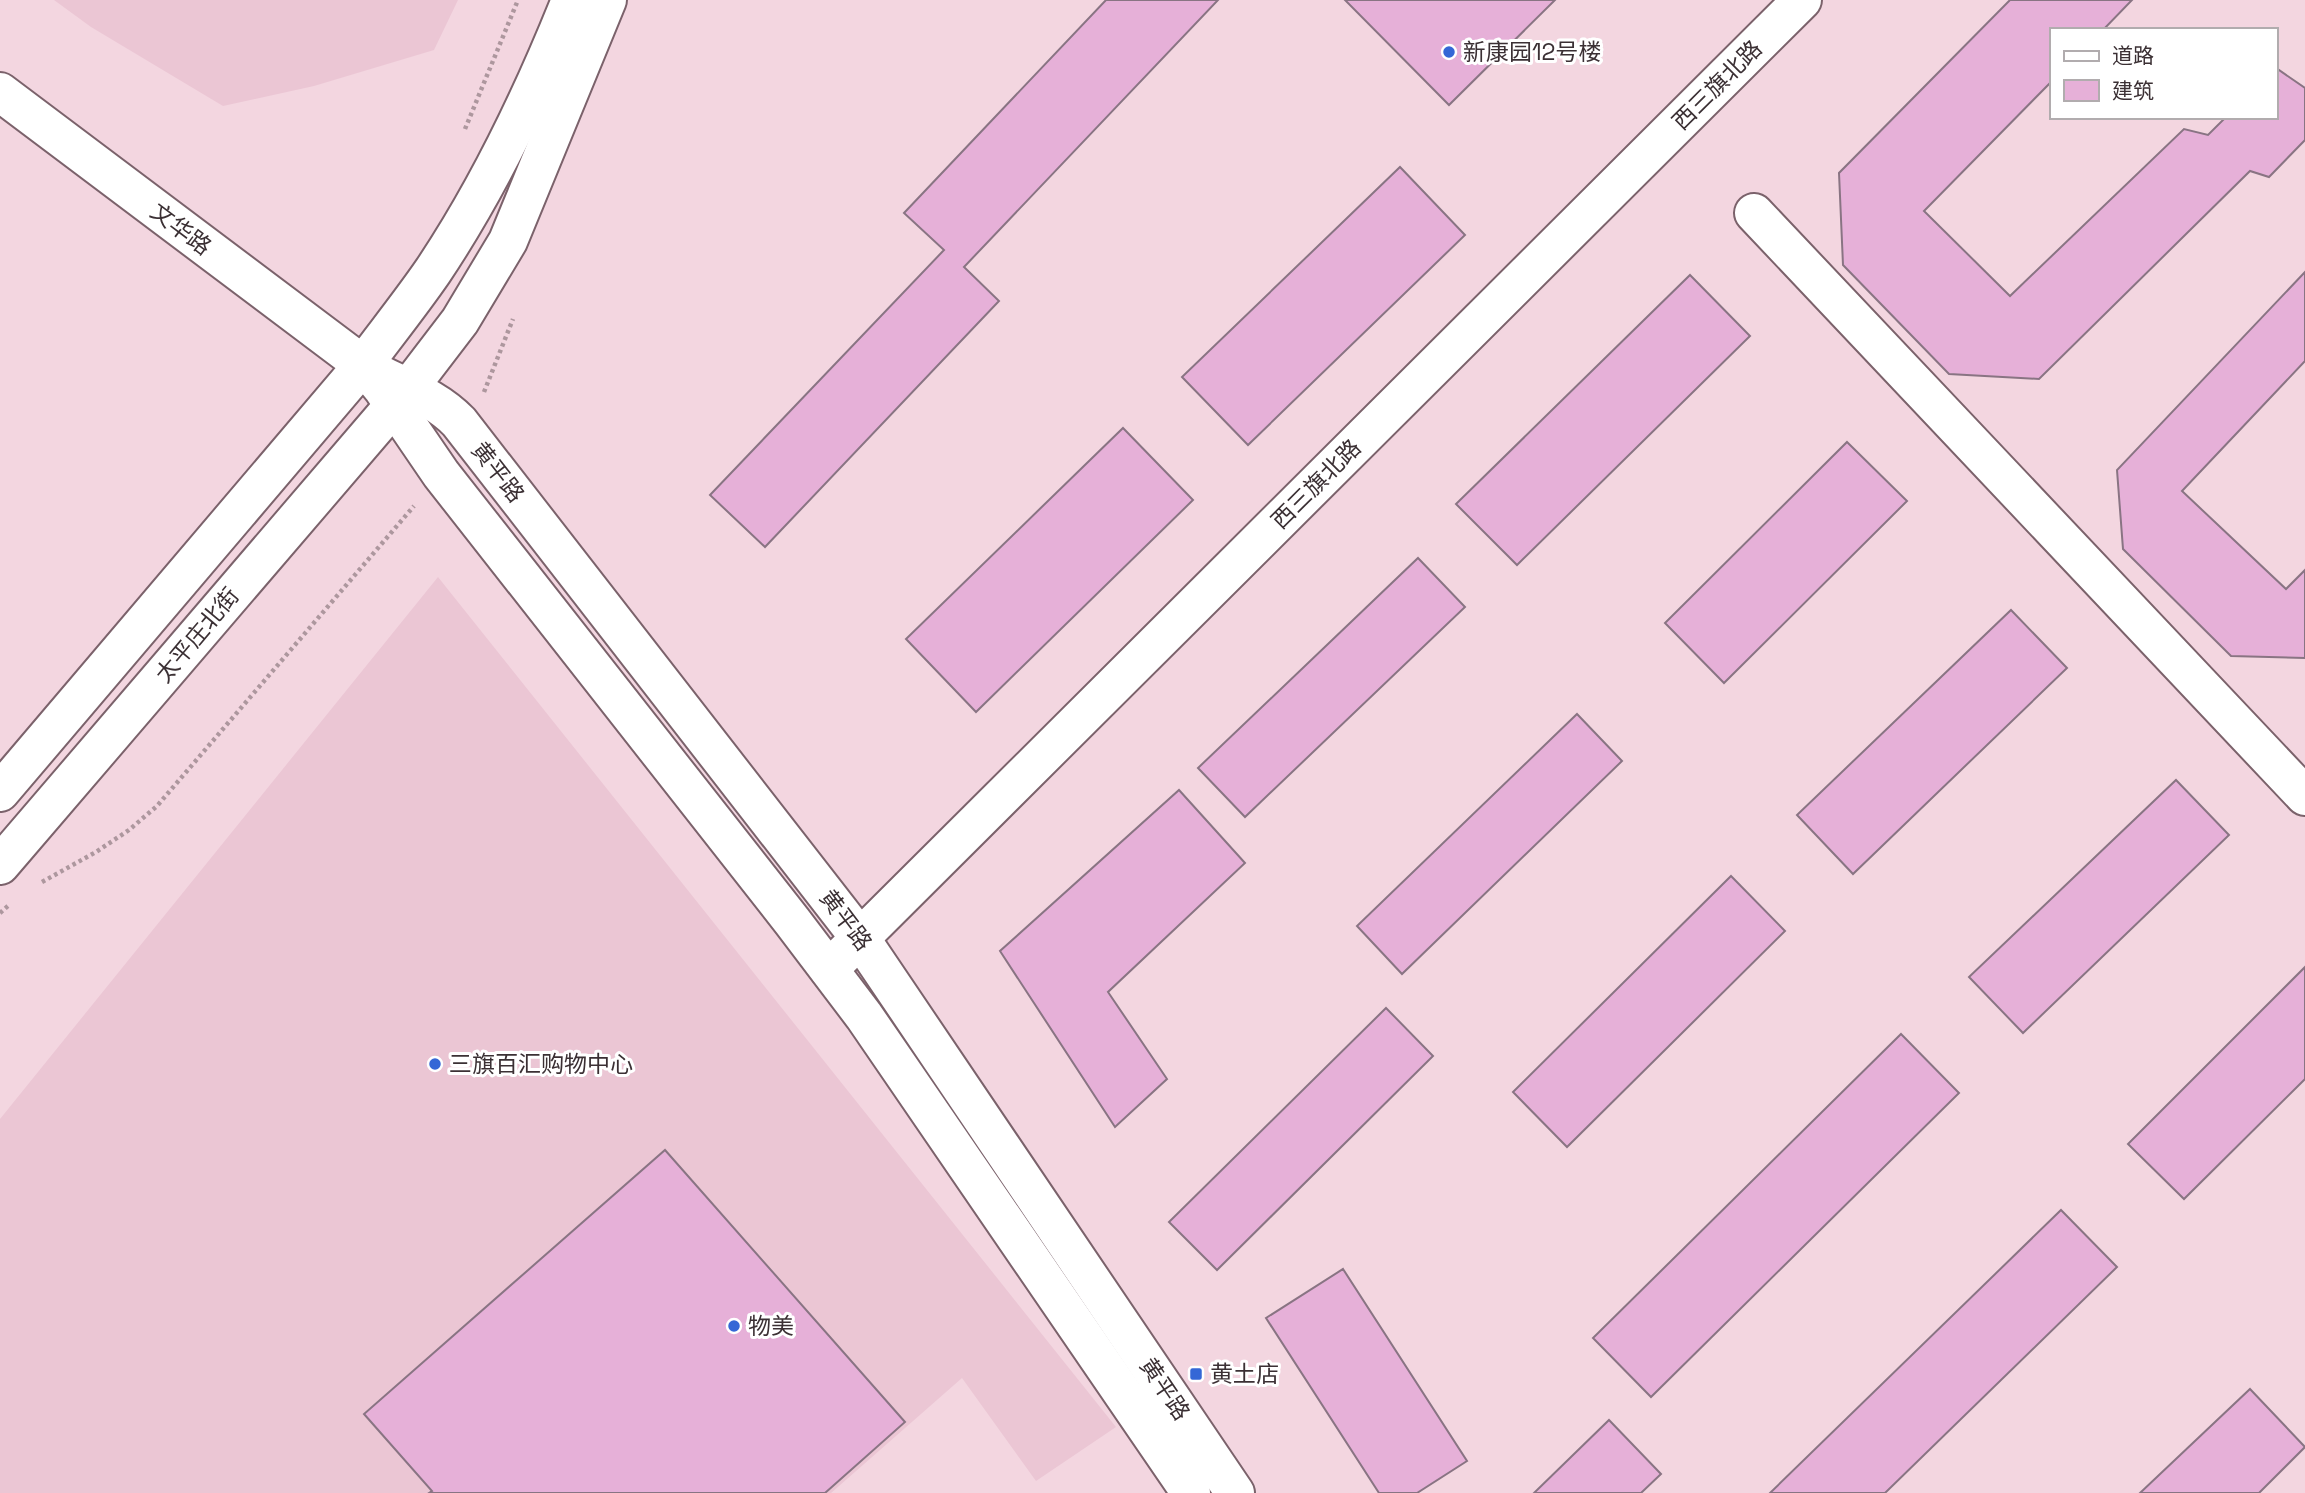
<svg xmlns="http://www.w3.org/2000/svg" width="2305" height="1493" viewBox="0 0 2305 1493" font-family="'Space Grotesk','Noto Sans SC',sans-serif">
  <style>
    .built { fill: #ebc6d4 }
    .building { fill: #e6b0d8; stroke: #897483; stroke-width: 2 }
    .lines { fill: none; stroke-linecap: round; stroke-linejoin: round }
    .street-casing { stroke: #7b626b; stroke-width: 42 }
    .secondary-casing { stroke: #7b626b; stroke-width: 42 }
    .path { stroke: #ad979e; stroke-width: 4.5; stroke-dasharray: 3.5 3.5; stroke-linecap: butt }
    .street { stroke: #fff; stroke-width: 38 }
    .secondary { stroke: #fff; stroke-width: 38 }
    .poi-dot { fill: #3467d6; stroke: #fff; stroke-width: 2.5 }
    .labels { text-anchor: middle; stroke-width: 6; stroke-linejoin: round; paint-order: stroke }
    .poi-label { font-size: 23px; fill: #3b3034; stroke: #fff; text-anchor: start }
    .street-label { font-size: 23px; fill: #3b3034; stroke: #fff }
  </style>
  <rect width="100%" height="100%" fill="#f3d6e0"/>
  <g class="built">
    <path d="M54,0H458L434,50L314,86L223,106L91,27Z"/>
    <path d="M438,577L1116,1427L1036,1481L962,1378L831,1493H0V1119Z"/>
  </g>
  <g class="building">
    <path d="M1106,0H1218L964,267L999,301L765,547L710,495L944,250L904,213Z"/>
    <path d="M1345,0H1555L1449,105Z"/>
    <path d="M2010,0H2132L2103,30H2051V82L1924,211L2010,296L2184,129L2208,135L2226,117H2275L2276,68L2305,88V140L2269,177L2250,171L2039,379L1949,374L1843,265L1839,173Z"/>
    <path d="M1400,167L1465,235L1248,445L1182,377Z"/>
    <path d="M2305,272V361L2182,491L2286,589L2305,570V658L2231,656L2123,549L2117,470Z"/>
    <path d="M1690,275L1750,336L1517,565L1456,504Z"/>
    <path d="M1123,428L1193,500L976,712L906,639Z"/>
    <path d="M1847,442L1907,501L1724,683L1665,623Z"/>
    <path d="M1418,558L1465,607L1245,817L1198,768Z"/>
    <path d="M2011,610L2067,668L1853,874L1797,815Z"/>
    <path d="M1577,714L1622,761L1402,974L1357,926Z"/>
    <path d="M2176,780L2229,835L2023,1033L1969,977Z"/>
    <path d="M1179,790L1245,863L1108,992L1167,1079L1115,1127L1000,951Z"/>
    <path d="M1731,876L1785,931L1567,1147L1513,1092Z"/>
    <path d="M2305,967V1079L2184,1199L2128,1144Z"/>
    <path d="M1386,1008L1433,1056L1217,1270L1169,1222Z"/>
    <path d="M1901,1034L1959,1093L1651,1397L1593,1338Z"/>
    <path d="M665,1150L905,1422L825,1493H429L432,1491L364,1414Z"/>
    <path d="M2061,1210L2117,1267L1885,1493H1770Z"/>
    <path d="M1343,1269L1467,1461L1417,1493H1379L1266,1318Z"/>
    <path d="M2250,1389L2305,1447L2259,1493H2140Z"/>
    <path d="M1609,1420L1661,1474L1641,1493H1534Z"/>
  </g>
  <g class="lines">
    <g class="street-casing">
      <g id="street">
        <path d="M1754,213L2305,796"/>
        <path d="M829,969L1802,0"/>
      </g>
    </g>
    <g class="secondary-casing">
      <g id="secondary">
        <path d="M0,92L363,365C395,385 432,394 459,422L860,938L1235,1493"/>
        <path d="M369,372L383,389L441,474L792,921L864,1016L1191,1493"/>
        <path d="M0,792L363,365C386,334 411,303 433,271C490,186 533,95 571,0"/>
        <path d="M0,865L408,389L460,321L508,241L607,0"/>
      </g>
    </g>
    <g class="path">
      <path d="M465,129L518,0"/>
      <path d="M484,392L513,319"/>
      <path d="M42,882L96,852L129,830L157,806L414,506"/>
      <path d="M0,913L9,905"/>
    </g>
    <use href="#street" class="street"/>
    <use href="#secondary" class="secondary"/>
  </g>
  <g class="poi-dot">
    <circle cx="1449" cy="52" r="7"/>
    <circle cx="435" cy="1064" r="7"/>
    <circle cx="734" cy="1326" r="7"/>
    <rect x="1189" y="1367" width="14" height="14" rx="3.5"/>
  </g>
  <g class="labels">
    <g class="poi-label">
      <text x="1463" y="60">新康园12号楼</text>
      <text x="449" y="1072">三旗百汇购物中心</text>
      <text x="748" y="1334">物美</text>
      <text x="1210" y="1382">黄土店</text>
    </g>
    <g class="street-label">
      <text transform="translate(1717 85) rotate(-45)" y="8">西三旗北路</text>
      <text transform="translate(181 229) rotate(37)" y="8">文华路</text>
      <text transform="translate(498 472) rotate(52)" y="8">黄平路</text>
      <text transform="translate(1316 484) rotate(-45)" y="8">西三旗北路</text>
      <text transform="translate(197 635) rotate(-50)" y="8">太平庄北街</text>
      <text transform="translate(846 920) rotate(53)" y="8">黄平路</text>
      <text transform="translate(1165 1389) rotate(56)" y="8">黄平路</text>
    </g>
  </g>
  <rect x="2050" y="28" width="228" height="91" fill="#ffffff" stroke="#b1acae" stroke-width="2"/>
  <rect x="2064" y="51" width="35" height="10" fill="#ffffff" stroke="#b1acae" stroke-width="2"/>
  <text x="2112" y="63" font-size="21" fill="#3b3034">道路</text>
  <rect x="2064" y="80" width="35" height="21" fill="#e6b0d8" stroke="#b1acae" stroke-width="2"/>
  <text x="2112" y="98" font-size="21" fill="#3b3034">建筑</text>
</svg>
